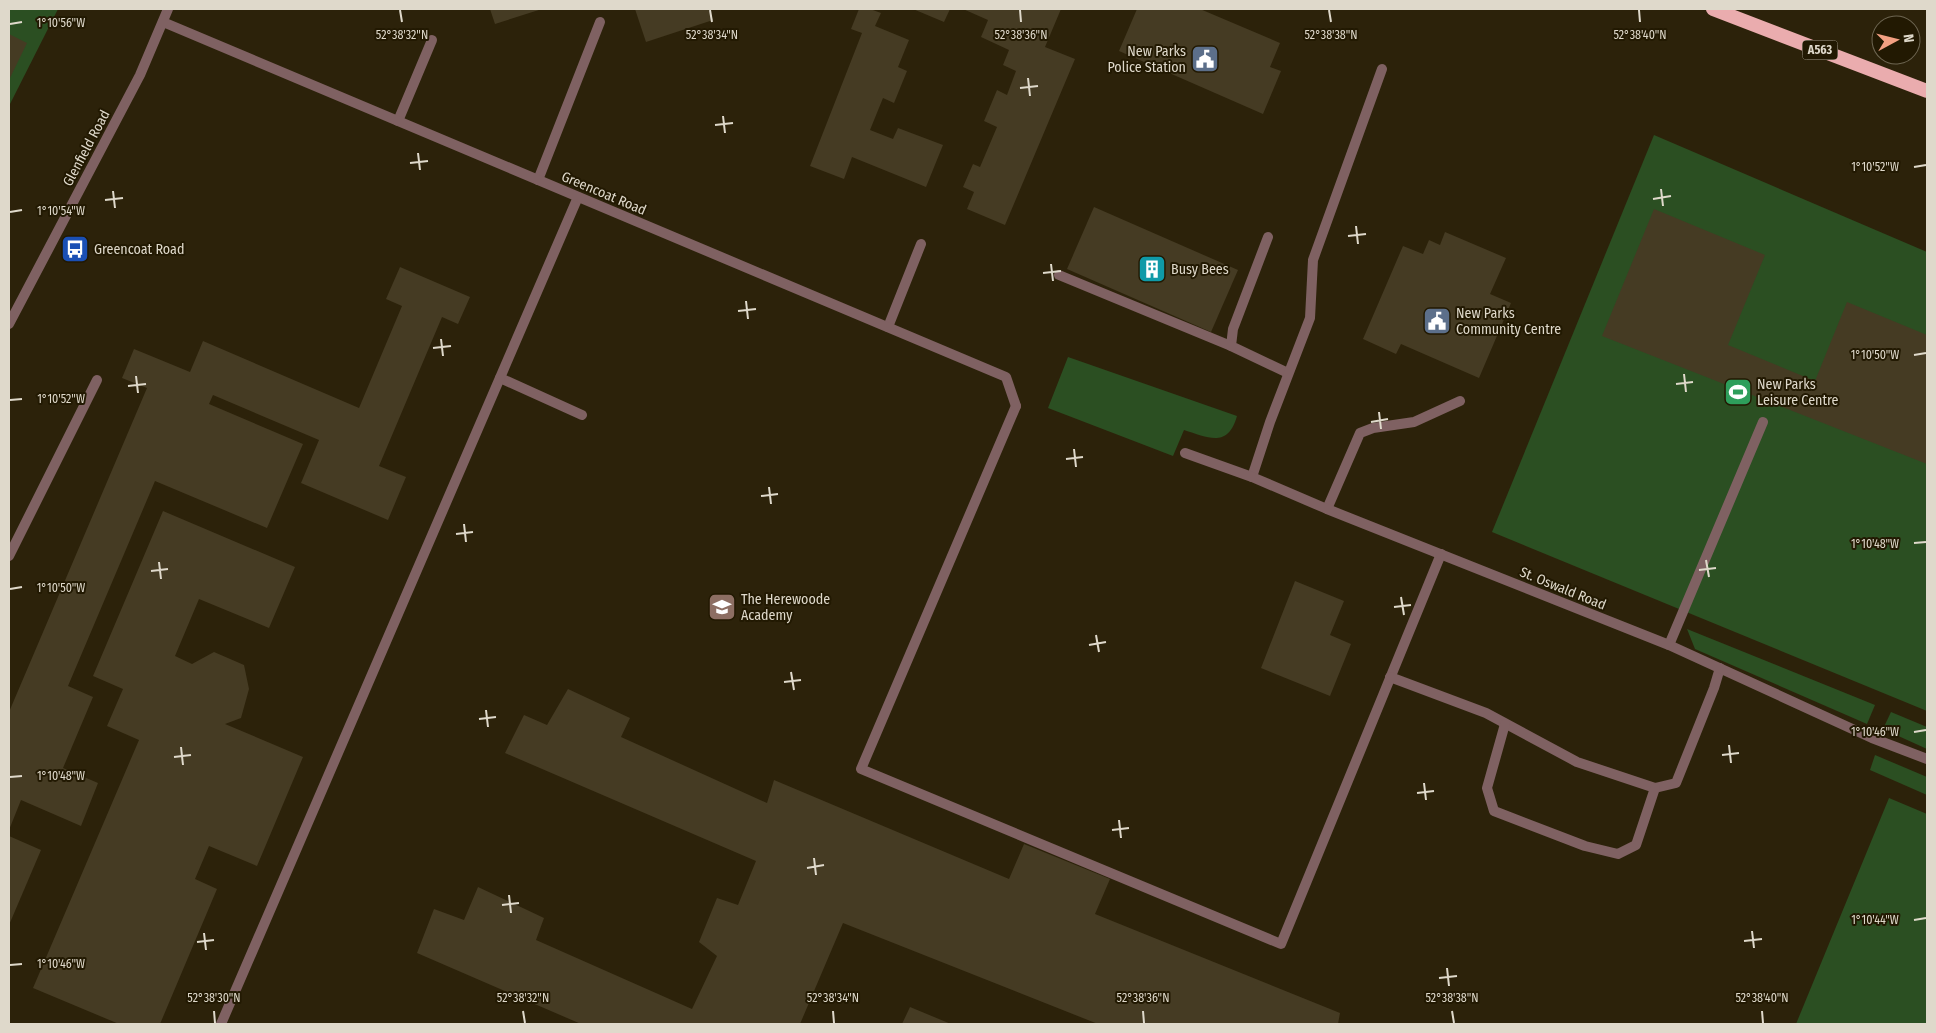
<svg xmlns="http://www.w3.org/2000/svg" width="1936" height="1033" viewBox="0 0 1936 1033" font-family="'Fira Sans Condensed',sans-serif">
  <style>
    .green { fill: #2b4f22 }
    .building { fill: #453b23 }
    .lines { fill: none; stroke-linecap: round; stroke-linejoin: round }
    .service { stroke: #7f6162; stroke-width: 10 }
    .minor { stroke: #7f6162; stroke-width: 10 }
    .tertiary { stroke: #7f6162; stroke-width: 10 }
    .trunk { stroke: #eaacae; stroke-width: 14 }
    .ticks { fill: none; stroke: #dfd9cb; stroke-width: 2 }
    .labels { text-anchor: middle; stroke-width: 4; stroke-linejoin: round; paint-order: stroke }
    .shield { fill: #221902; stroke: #a69f8f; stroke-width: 1 }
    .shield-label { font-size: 12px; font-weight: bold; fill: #dfd9cb }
    .poi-label { font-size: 14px; fill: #dfd9cb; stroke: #221902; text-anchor: start }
    .street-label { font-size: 14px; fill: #dfd9cb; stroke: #221902 }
    .ticks-label { font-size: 12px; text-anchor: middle; fill: #dfd9cb; stroke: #221902; stroke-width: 4; stroke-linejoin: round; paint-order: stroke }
  </style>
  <rect width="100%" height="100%" fill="#2c220a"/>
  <g class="green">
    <path d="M9,9H58L9,106Z"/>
    <path d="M1654,135L1927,252V711L1492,532Z"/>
    <path d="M1068,357L1237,416C1228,448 1209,438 1184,430L1173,456L1048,408Z"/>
    <path d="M1687,629L1875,705L1867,724L1695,649Z"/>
    <path d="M1891,712L1927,727V749L1883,729Z"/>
    <path d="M1875,755L1927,777V795L1870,770Z"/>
    <path d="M1889,798L1927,814V1024H1796Z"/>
  </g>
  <g class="building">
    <path d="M490,9H542L495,24Z"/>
    <path d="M635,9H709L713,20L646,42Z"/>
    <path d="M859,9H870L881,13L875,26L909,40L898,67L907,71L894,103L883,98L870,130L893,139L898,128L943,145L926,187L852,157L844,179L810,166L862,33L851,29Z"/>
    <path d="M913,9H950L944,22Z"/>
    <path d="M963,9H1061L1045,47L1075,59L1005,225L967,209L974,192L963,187L973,164L980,167L997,127L984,121L997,90L1007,95L1016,71L1003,65L1009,50L981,37L988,20Z"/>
    <path d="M1137,9H1200L1280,43L1270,67L1281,71L1263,114L1119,51Z"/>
    <path d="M9,34L27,43L9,80Z"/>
    <path d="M1094,207L1238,270L1211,332L1067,269Z"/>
    <path d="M1654,209L1765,255L1728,345L1815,381L1847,302L1927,335V464L1602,336Z"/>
    <path d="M1445,232L1506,258L1490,294L1511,303L1479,378L1401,344L1396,354L1363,339L1403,246L1423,254L1429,240L1440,245Z"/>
    <path d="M400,267L470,297L458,324L442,317L379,466L406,477L388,520L301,483L319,440L213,395L209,404L303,444L267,528L155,481L68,686L93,697L63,768L98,783L81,826L21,800L9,830V712L147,388L122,378L134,349L190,372L203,341L359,408L402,306L386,299Z"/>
    <path d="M163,511L295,567L269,628L199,599L175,656L192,664L214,652L244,665L249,689L241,718L225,724L303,757L257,866L209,846L195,879L217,889L160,1024H119L33,988L139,740L107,726L123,689L93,676Z"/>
    <path d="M1295,581L1344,601L1330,635L1351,644L1330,696L1261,668Z"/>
    <path d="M568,689L630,718L621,737L767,803L774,780L1009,879L1024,844L1110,879L1095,914L1340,1013L1338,1024H1098L843,923L800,1024H581L417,953L434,909L464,920L478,887L544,918L536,940L692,1009L717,956L699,942L717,898L738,905L756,861L505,753L524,715L547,725Z"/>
    <path d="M9,836L41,850L9,925Z"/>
    <path d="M910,1007L951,1024H902Z"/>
  </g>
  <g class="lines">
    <g class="service">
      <path d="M398,121L432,40"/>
      <path d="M538,180L600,22"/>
      <path d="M1268,237L1233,329L1231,346L1288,373"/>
      <path d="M1059,275L1231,346"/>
      <path d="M888,327L921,244"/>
      <path d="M500,378L582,415"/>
      <path d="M1016,406L861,769L1281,944L1441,554"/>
      <path d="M1252,477L1270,422L1310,318L1313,260L1382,69"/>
      <path d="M1327,509L1360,433L1373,428L1414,422L1460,401"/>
      <path d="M9,556L97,380"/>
      <path d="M1669,645L1763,422"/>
      <path d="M1390,677L1486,713L1577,762L1655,788L1676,783L1714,688L1720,668"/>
      <path d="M1505,724L1487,788L1494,811L1585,846L1618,854L1636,845L1655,788"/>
      <path d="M221,1024L578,197"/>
    </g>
    <g class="minor">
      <path d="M163,22L1006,377L1016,406"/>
      <path d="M1185,453L1252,477L1327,509L1669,645L1872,738L1927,759"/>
    </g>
    <path class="tertiary" d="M9,324L140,75L168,9"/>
    <path class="trunk" d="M1713,9L1927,91"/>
  </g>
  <path class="ticks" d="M400,10L402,22M710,10L712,22M1020,10L1021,22M1329,10L1331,22M1639,10L1640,22M10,24L22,22M1028,78L1030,96M1020,88L1038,86M723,116L725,133M715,125L733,123M418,153L420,170M410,163L428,161M1914,167L1926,165M1661,189L1663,206M113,191L115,208M1653,199L1671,196M105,200L123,198M10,212L22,210M1356,226L1358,244M1348,236L1366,234M1051,264L1053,281M1043,273L1061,271M746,301L748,319M738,311L756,309M441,339L443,356M433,348L451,346M1914,355L1926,353M1684,374L1686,392M136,376L138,393M1676,384L1693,382M128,386L146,384M10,400L22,399M1379,412L1381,429M1371,422L1388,419M1074,449L1076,467M1066,459L1083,457M769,487L771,504M761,496L778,494M464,524L466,542M456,534L473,532M1914,543L1926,542M1706,560L1709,577M159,562L161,579M1699,570L1716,568M151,571L168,569M10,589L22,587M1401,597L1404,615M1394,607L1411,605M1096,635L1099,652M1089,645L1106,642M791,672L794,690M784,682L801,680M486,710L488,727M479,719L496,717M1914,732L1926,730M1729,745L1731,763M181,747L183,765M1722,755L1739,753M174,757L191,755M10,777L22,776M1424,783L1426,800M1417,793L1434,791M1119,820L1121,838M1112,830L1129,828M814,858L816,875M807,868L824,865M509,895L511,913M502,905L519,903M1914,920L1926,918M1752,931L1754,948M204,933L206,950M1744,941L1762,939M197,942L214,940M10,965L22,964M1447,968L1449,986M1439,978L1457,976M214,1011L215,1023M523,1011L525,1023M833,1011L834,1023M1143,1011L1144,1023M1452,1011L1454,1023M1762,1011L1763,1023"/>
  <defs>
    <g id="civic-square" transform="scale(1.4375)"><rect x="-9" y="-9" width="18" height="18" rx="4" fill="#5c6f8a" stroke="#221902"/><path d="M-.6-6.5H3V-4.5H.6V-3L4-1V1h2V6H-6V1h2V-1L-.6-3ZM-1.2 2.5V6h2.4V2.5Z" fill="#fff"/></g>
    <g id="bus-square" transform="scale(1.4375)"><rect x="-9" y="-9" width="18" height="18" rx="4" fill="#1a4fb4" stroke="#221902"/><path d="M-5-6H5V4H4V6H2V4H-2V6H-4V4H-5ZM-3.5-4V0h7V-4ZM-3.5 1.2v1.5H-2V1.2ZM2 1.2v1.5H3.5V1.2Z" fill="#fff"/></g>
    <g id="building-square" transform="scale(1.4375)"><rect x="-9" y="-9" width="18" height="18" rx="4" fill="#0f9aa8" stroke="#221902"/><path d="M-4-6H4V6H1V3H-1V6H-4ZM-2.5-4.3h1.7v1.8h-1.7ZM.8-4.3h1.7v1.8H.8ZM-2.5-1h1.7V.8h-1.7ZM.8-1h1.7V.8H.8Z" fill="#fff"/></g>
    <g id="stadium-square" transform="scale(1.4375)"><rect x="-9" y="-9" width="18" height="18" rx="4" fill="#2e9e5b" stroke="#221902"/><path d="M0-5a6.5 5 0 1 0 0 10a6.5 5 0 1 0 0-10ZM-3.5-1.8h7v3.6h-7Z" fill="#fff"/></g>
    <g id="school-square" transform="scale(1.4375)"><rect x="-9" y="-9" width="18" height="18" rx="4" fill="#8d6e63" stroke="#221902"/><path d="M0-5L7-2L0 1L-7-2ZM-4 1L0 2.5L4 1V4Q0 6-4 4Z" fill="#fff"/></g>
  </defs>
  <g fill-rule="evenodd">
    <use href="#civic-square" x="1205" y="59"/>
    <use href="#bus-square" x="75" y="249"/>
    <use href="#building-square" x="1152" y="269"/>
    <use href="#civic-square" x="1437" y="321"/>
    <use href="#stadium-square" x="1738" y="392"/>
    <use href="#school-square" x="722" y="607"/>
  </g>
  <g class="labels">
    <rect class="shield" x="1802.5" y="40.5" width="35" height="19" rx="4"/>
    <g class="shield-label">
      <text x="1820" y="54">A563</text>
    </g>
    <g class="poi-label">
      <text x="1186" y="56" text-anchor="end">New Parks<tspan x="1186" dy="16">Police Station</tspan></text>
      <text x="94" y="254">Greencoat Road</text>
      <text x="1171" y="274">Busy Bees</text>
      <text x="1456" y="318">New Parks<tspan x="1456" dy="16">Community Centre</tspan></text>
      <text x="1757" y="389">New Parks<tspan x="1757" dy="16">Leisure Centre</tspan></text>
      <text x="741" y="604">The Herewoode<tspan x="741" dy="16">Academy</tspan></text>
    </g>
    <g class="street-label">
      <text transform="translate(86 148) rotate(-62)" y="5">Glenfield Road</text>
      <text transform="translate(604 193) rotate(23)" y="5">Greencoat Road</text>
      <text transform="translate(1563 588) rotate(22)" y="5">St. Oswald Road</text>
    </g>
  </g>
  <g class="ticks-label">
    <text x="61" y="27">1°10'56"W</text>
    <text x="402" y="39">52°38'32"N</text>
    <text x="712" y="39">52°38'34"N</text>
    <text x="1021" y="39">52°38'36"N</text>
    <text x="1331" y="39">52°38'38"N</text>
    <text x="1640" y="39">52°38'40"N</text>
    <text x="1875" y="171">1°10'52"W</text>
    <text x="61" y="215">1°10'54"W</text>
    <text x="1875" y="359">1°10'50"W</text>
    <text x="61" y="403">1°10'52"W</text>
    <text x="1875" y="548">1°10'48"W</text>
    <text x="61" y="592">1°10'50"W</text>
    <text x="1875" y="736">1°10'46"W</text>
    <text x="61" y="780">1°10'48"W</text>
    <text x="1875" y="924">1°10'44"W</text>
    <text x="61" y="968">1°10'46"W</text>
    <text x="214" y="1002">52°38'30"N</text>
    <text x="523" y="1002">52°38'32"N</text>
    <text x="833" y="1002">52°38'34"N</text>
    <text x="1143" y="1002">52°38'36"N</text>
    <text x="1452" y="1002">52°38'38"N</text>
    <text x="1762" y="1002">52°38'40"N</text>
  </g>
  <rect width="1936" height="1033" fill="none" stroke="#dfd9cb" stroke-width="20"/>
  <g transform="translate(1896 40) rotate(83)"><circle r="24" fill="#221902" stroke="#6e6652"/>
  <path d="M0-4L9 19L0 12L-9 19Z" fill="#f3a082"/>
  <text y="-8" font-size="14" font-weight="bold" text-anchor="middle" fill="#dfd9cb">N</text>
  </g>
</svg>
